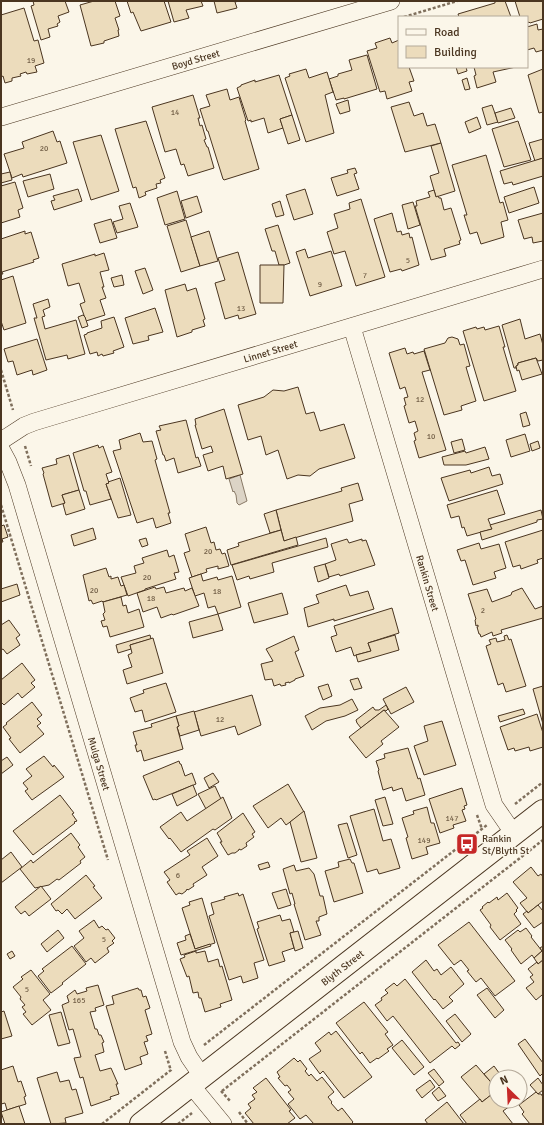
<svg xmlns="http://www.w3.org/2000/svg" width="544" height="1125" viewBox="0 0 544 1125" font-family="Signika,sans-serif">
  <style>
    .water { fill: #dcd4c6; stroke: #887966 }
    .building { fill: #ecdcbc; stroke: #4a3520 }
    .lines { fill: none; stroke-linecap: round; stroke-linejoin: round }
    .street-casing { stroke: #4a3520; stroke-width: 18 }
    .secondary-casing { stroke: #4a3520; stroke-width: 24 }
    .path { stroke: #7f6f5c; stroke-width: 2.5; stroke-dasharray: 3 2; stroke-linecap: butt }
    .street { stroke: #fbf6e9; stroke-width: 17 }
    .secondary { stroke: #fbf6e9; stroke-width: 22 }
    .labels { text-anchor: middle; stroke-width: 3; stroke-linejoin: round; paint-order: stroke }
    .number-label { font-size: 8px; fill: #725f47 }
    .street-label { font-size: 10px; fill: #4a3520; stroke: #fbf6e9 }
    .poi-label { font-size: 10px; fill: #4a3520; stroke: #fbf6e9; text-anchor: start }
  </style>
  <rect width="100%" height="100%" fill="#fbf6e9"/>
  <path class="water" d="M240,475L247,501L239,505L237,503L236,495L234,491L233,492L229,479Z"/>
  <g class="building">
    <path d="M33,1H65L69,12L58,16L60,22L57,24L58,26L48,29L50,37L41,40L31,6L34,5Z"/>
    <path d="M94,1H115L120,16L115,18L119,30H118L119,36L104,41V43L91,46L80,5Z"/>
    <path d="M127,1H164L171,22L141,31L133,12L131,13Z"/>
    <path d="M168,1H201L203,6L186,10L189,18L174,22Z"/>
    <path d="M214,1H239L235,2L237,8L217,13Z"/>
    <path d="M495,1H505L511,17H459L458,14L495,3Z"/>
    <path d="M515,1H543V19L530,23L529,22L527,23V17H520Z"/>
    <path d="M24,8L34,41L38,40L44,63L35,66L37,72L27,74L26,72L20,74L21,76L12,78V81L5,83L3,76L1,77V15Z"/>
    <path d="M537,24L538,30L543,29V50L536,52L534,48L527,50V27Z"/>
    <path d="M390,38L392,43L399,40V67H409L414,81L409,82L412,91L387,99L385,91L380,92L367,51L377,48L375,43Z"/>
    <path d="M367,55L377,89L344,99V98L336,100L329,79L338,76V74L352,70L349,60Z"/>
    <path d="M456,67H466L467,71L458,74Z"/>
    <path d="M474,67H516L493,72L496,82L477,88L474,76L476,75Z"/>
    <path d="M306,69L309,78L327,72L333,92L325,95L334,133L306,142L285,78L290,76L289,74Z"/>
    <path d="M543,69V112L539,113L528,75Z"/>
    <path d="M279,75L292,115L280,119L283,128L268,133L264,118L251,122V120L248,121L237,88L241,86V85L255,80V82Z"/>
    <path d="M467,78L470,89L465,90L462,80Z"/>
    <path d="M227,89L230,100L239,97L246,120L245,121L259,169L224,180L223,179L208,131H207L200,109L210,106L206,95Z"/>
    <path d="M193,95L200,118H198L200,126L202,125L206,139L204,140L207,147H208L214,168L188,176L184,164L181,165L176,149L165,152L152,107Z"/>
    <path d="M348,100L350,111L340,114L336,104Z"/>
    <path d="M409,102L414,116L423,113L427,126L435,124L441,143L405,152L391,107Z"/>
    <path d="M492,105L498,122L487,125L482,108Z"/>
    <path d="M511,108L515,118L498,123L495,113Z"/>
    <path d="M292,115L300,140L288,144L280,119Z"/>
    <path d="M477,117L481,128L469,133L465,122Z"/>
    <path d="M146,121L165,178L160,180L161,183L156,184L157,188L145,192L146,195L139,198L136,187L133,188L115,129Z"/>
    <path d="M518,121L531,160L504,167L492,129Z"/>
    <path d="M53,131L57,142L60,141L67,163L23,177L22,174L12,178L4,154L24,148L22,142Z"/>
    <path d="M101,135L119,191L91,200L73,142Z"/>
    <path d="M543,139V158L535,161L529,143Z"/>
    <path d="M441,143L455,191L436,197L430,176L439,173L431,146Z"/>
    <path d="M486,155L500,203L503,202L508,220L501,222L504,237L481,244L477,232L470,234L464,215H467L452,165Z"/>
    <path d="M543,158V176L513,185L512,182L504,184L500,171Z"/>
    <path d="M355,168L357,173L354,174L359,189L337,196L331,178L348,173L347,170Z"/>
    <path d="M10,172L12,180L1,183V174Z"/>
    <path d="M50,174L54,189L28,197L23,181Z"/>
    <path d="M15,182L23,208L18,210L20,217L1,223V186Z"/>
    <path d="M534,187L539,203L509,213L504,197Z"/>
    <path d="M78,189L82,201L54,210L51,201L55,200L53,196Z"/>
    <path d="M305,189L313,214L294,220L286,195Z"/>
    <path d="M434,190L436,197L438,196L439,198H441L444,210L451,208L461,240L459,241L460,244L444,249L446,256L431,260L415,206H417L416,201L430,197L428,192Z"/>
    <path d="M177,191L185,219L165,225L157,198Z"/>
    <path d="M197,196L202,212L186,218L181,201Z"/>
    <path d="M361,199L385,277L356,286L345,251L334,254L327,232L338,228L334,214L350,209L349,203Z"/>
    <path d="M280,201L284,215L276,217L272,204Z"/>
    <path d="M413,202L420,225L408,229L402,205Z"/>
    <path d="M130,203L138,227L117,233L113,222L123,219L119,206Z"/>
    <path d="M392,213L397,232L401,231L402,235L409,233L410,238L412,237L419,265L402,271L401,269L390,272L374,219Z"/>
    <path d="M543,213V241L533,243L532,237L524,239L518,220Z"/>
    <path d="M111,219L117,238L100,243L94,224Z"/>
    <path d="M186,220L200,266L181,272L167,226Z"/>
    <path d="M278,225L290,263L284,265H279L275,251H272L265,229Z"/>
    <path d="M25,231V234L31,232L39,258L33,260L34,262L2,272L3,274H1V239Z"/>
    <path d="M209,231L218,261L200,266L191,237Z"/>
    <path d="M305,249L308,258L331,251L342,286L310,296L296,252Z"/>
    <path d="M238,252L256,314L239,319L238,315L225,319L215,283L225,280L218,258Z"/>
    <path d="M104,253L109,270L100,272L104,287H102L106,298L100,300L105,315L86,321L80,304L85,302L79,283L68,286L62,264L95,254V256Z"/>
    <path d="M260,265H284L283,303H260Z"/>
    <path d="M145,268L153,290L143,294L135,271Z"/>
    <path d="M122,275L124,285L114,287L111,278Z"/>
    <path d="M13,276L26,323L4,330L1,321V280Z"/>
    <path d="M185,284L187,291L196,288L205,319L203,320L205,326L192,330V332L177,337L165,290Z"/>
    <path d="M48,299L50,307L43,310L45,316L42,317L45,329L76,320L85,354L68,359L67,355L46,360L34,318H37L33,304Z"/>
    <path d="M155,308L163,332L148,336L149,340L133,344L125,318Z"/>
    <path d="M83,315L85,317L88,326L82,328L78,317Z"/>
    <path d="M114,317L124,347L113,351L114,353L103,356L102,354L98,356L97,352L90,354L84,335L87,334V333L102,328L101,321Z"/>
    <path d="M520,319L525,339L540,334L543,345V360L538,361L536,358L518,363V365L516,366V368H514L502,325Z"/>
    <path d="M499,326L505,347H503L516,391L484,401L463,331L476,327L477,329L484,327L485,330Z"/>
    <path d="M452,337L458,339L460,345L464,344L470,366L466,367L476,401L461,406L462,410L444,415L424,349L445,343L448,338Z"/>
    <path d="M37,339L47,370L33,375L32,370L17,375L13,361L8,362L4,349Z"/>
    <path d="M405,348L407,354L413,352L414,354L424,351L430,370L422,372L446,450L419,458L414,441L416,440L414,433L418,431L415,421L409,423L404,406L406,405L404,398L408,397L405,387L400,389L389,353Z"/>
    <path d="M536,358L542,374L522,380L519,370L517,371L516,366L518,365V363Z"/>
    <path d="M298,387L306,414L314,412L320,431L344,424L355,458L319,469L310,476L298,475L287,479L278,450L266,455L261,436L248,440L238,405L264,397L273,390L284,391Z"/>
    <path d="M224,409L243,474L226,479L223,466L208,471L203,455L213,452L211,446L202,449L195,425H196L195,419Z"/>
    <path d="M526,412L530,425L523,427L520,414Z"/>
    <path d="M186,420L196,458L198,457L201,466L178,473L174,458L166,461L164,455H163L156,431L161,430L159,426Z"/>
    <path d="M140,433L143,442L152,441L157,459L155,460L170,513H168L171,523L156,528L153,518L137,523L113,451L121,449L119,440Z"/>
    <path d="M525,434L530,451L511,457L506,440Z"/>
    <path d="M462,439L465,450L454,453L451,442Z"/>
    <path d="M538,441L540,448L532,451L530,444Z"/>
    <path d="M98,445L99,448L103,446L112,472L106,474L109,483L106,484L111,499L90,505L86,491H84L73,453Z"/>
    <path d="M485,447L489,459L466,465H444L442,457L465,451L466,453Z"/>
    <path d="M69,455L79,490L62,495L65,503L52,507L43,474L44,473L42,468L57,464L56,459Z"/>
    <path d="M489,467L492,476L500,474L503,484L449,501L441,478L470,470L471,473Z"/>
    <path d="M120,478L131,515L118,518L106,484L109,483L108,482Z"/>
    <path d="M358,483L363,500L349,504L353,521L284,541L276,510L342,491L341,488Z"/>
    <path d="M79,490L85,509L66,515L63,504L65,503L62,495Z"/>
    <path d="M497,490L505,514L488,519L492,529L467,536L464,527L462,528L459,516L451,518L447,505Z"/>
    <path d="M276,510L281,530L270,533L264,514Z"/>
    <path d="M541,510L543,519L537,520V522L482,540L480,532L492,529L490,525Z"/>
    <path d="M4,525L8,537L2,539L3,542H1V526Z"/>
    <path d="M206,527L211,543L214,542L216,550L220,549L222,554L225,553L229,566L218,569V566L206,569L207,572L192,577L184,553L190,551L185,534Z"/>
    <path d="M93,528L96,539L74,546L71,535Z"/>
    <path d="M281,530L284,541L296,537L298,545L231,565L227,550L239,546L238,543Z"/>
    <path d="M543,530V558L537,560L538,563L521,569L520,565L513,567L505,542Z"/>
    <path d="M146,538L148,545L142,547L139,540Z"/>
    <path d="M326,538L328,547L272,563L274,572L250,579L249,576L237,580L232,565Z"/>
    <path d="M347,539L349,543L362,539V541L366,540L375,565L340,576L339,574L329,577L325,564L336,560L331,544Z"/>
    <path d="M479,543L481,549L499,544L506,568L494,572L496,578L473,585L465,560L461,561L457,550Z"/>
    <path d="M167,550L169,557L174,555L179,572L174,573L176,579L145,589V590L128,596L121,577L136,573L134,566L144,563L142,558Z"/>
    <path d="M325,564L329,578L318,582L314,567Z"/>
    <path d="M106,568L109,577L111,576V579L118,577L121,586L124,585L127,595L103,602L102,601L93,604L91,600L89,601L83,575Z"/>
    <path d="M201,574L203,581L217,577L218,580L232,576L241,607L218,614L215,606L208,608L204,593L195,596L189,578Z"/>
    <path d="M17,584L20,595L1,602V589Z"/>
    <path d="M346,585L350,596L368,591L374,609L334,621V619L308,627L304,608L319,603L316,595Z"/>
    <path d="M155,587L156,589L164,587L166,593L184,588L185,591L192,588L199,606L173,615L172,614L161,618L157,607L143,612L137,593Z"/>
    <path d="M522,588L535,609L543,606V618L501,630L502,633L493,636L492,632L481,637L480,634H479L477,627H478V625L476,626L475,620L476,619L468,594L487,589L492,602L511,595L512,592Z"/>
    <path d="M282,593L288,614L254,623L248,603Z"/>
    <path d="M121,597L123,606L126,605L128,613L139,609L144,627L110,637L107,626L103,627L101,621L105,620L103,614L105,612L103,602Z"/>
    <path d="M392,608L399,633L368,643L371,651L356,655L354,656L351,647L336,652L331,637L337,635L334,626Z"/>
    <path d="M218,614L223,630L193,638L189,622Z"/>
    <path d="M9,620L20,635L16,638L20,645L7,654L3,649L1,650V625Z"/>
    <path d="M150,635L151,639L130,645L131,649L118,653L116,645Z"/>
    <path d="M395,635L399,650L358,662L356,655L371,651L368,643Z"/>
    <path d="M507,635L509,640L511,639L526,686L506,692L503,683L498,685L486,646L491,644L489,640L496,638L497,642L505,640L504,636Z"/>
    <path d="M294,636L299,650L295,652L304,676L295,679V680L289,683V682L285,683L286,685L281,686L280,684L274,686L272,679L265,680L261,664L273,661L266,649Z"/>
    <path d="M153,638L163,673L127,684L123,670L132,667L128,655L132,653L130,645Z"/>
    <path d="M22,663L35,680L31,683L35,687L22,698L18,693L4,705L1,702V680Z"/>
    <path d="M358,678L362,688L354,690L350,680Z"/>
    <path d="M166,683L176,712L145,722L142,710L135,712L130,698L144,693L143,690Z"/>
    <path d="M328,684L332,696L323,700L318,687Z"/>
    <path d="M543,686V724L533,689Z"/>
    <path d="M406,687L414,702L391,714L383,699Z"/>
    <path d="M252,695L261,725L238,735L235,726L201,736L194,712Z"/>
    <path d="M352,699L358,710L345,716L326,721L312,730L305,716L320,708L340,705Z"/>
    <path d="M32,702L42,715L37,719L41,723L37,726L44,734L20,753L9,739L11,738L3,727L7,724L6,723Z"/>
    <path d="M386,705L388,709L386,711L384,710L361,728L357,723L356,720L373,707L375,710H379Z"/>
    <path d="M523,709L525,714L500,722L498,716Z"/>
    <path d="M384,710L399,727L381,741L383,744L366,758L349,737Z"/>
    <path d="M194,711L199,730L180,736L177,727L179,726L176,716Z"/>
    <path d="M537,714L543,733V747L530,751L529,747L515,751L514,748L508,750L500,727Z"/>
    <path d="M176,716L179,726L177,727L183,749L144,761L141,750L137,752L135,745H137L133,732L152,727L151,724Z"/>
    <path d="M442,721L456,765L424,775L414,746L428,741L424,726Z"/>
    <path d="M408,748L418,779L420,778L425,795L406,801L402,788L393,791L392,787L383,790L378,771L379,770L376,761L385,758L384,754Z"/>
    <path d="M44,756L53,767L54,765L64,777L32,800L25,791L28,789L23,783L32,776L26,769Z"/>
    <path d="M7,757L13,765L1,774V761Z"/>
    <path d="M179,761L180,764H181L185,776L192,773L196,784L156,800L155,799L153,800L143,776Z"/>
    <path d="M213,773L219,782L209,788L204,778Z"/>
    <path d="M288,784L304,812L286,825L281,818L268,828L253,806Z"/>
    <path d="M193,785L197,795L177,806L172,794Z"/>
    <path d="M215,786L221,799L206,809L198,794Z"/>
    <path d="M462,788L467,805L464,806L465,809L462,810L466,821L453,825L454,828L440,833L429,799Z"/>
    <path d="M60,795L74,813L72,814L77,821L74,822L75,823L33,855L13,831Z"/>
    <path d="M223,797L232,818L215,830L213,829L181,852L170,838L169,839L160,827L181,812L187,821Z"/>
    <path d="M385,797L393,824L383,826L375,800Z"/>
    <path d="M427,807L431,823H434L440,843L426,847L428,854L412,859L406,838L408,837L402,818L414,814L413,811Z"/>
    <path d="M374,809L383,841L391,839L400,868L379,874L377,869L367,872L350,816Z"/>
    <path d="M304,811L317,858L301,862L290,822Z"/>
    <path d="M243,813L255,832L252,834L254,837L246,843L247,846L241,850L239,849V850L235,853H232L228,855L220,842H222L220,838L217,833Z"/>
    <path d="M347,823L357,855L348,858L338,825Z"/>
    <path d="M71,833L80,845L78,847L85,857L80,861L81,863L59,880L57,879L49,885L35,888L20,869L31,860L33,863Z"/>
    <path d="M207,838L218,856L202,867L207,875L193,884L194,886L188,890L187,889L186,891L182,894L179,893L176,895L167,882L170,880L164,872L190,855L187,851Z"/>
    <path d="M11,852L22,867L1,883V860Z"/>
    <path d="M350,859L352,863H354L363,893L334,902L325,871L339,867L338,862Z"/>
    <path d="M268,862L270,867L260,870L258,865Z"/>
    <path d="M294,865L296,871L309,868L314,874L320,896H323L327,914L319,917V921H316L321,935L305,940L294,904H295L292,893L290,894L283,869Z"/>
    <path d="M531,867L538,876L541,874L543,877V901L528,913L520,903L527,898L513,882Z"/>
    <path d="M86,875L95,886L93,887L102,898L75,919L67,909L62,914L58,910L56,911L51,904Z"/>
    <path d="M41,886L51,899L29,916L25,911L21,914L15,907Z"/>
    <path d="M286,889L291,905L278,909L272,893Z"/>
    <path d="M238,893L239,896L243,894L264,960L254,963L258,978L243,983L241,976L229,980L209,916L214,914L211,903L225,899L224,897Z"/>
    <path d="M507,893L518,908L516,910L517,911L514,914L521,924L500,940L490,927L491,925L480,910L483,908L482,907L488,902L489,903L497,897L498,900Z"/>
    <path d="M202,898L215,943L195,949L182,908L190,905L189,902Z"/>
    <path d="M538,905L543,911V922L534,928L523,914L527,911L528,913Z"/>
    <path d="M280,915L282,921L290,919L294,932L290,933L294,948L282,952L285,961L269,966L257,929L259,928L257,922Z"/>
    <path d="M94,920L99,928L102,926L106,930L108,929L115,938L112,941L114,943L107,948L109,952L95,963L91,958L86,962L74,946L84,938L79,931Z"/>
    <path d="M469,922L515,981L495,996L481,978L476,982L467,971L469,970L461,960L454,965L438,945Z"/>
    <path d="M526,928L532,936L531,937L542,951L534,958L532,955L521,964L511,950L512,949L505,940L518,930L520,932Z"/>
    <path d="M58,930L64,938L47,952L41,944Z"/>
    <path d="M298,931L303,948L295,951L290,933Z"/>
    <path d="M190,934L195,949L210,944L211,946L181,955L177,943L186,940L185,936Z"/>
    <path d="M72,946L86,964L62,983L63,984L51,993L38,976L44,971L42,969Z"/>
    <path d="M543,946V960L538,964L534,958L542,951L540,948Z"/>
    <path d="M12,951L15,956L10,959L7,954Z"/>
    <path d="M196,951V953L205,951L208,962L218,959L220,967L222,966L232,1000L220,1004L221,1007L205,1012L201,998H199L198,992L193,993L189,976L187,977L180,959L185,957L184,955Z"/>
    <path d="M426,960L434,971L437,969L441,975L451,967L464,984L449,997L453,1001L443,1009L435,999L434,1000L412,972Z"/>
    <path d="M543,960V996L542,995L536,1000L526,988L534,982L530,977L533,975L528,969L537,962L538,964Z"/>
    <path d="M31,970L50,994L43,1000L51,1010L32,1025L23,1014L26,1012L22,1007L25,1005L20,999L21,997L13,987L23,979L21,977Z"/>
    <path d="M405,979L456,1043L458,1042L460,1045L455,1049L452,1046L430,1063L393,1016L387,1021L375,1005L382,1000L381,998L388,993L385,990L394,983L397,986Z"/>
    <path d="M98,985L104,1005L95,1008L96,1011L90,1012L95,1029H97L99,1035H101L104,1042L102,1043L104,1052L95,1055L100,1071L111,1068L118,1084H116L119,1094L110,1097L111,1099L91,1106L83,1077L80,1078L74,1058L81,1057L73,1029L69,1030L62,1005L69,1002L67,996L75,990L77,994L87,991L86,988Z"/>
    <path d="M138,988L139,990H141L143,997L146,996L150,1008L145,1010L152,1034L146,1036L148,1041L144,1042L148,1054L140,1057L142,1064L125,1070L106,1006L114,1004L112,996Z"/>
    <path d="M487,988L504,1010L495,1018L477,995Z"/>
    <path d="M364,1002L388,1032L385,1034L393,1045L387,1049L389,1051L378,1059L377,1058L370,1063L362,1052L360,1054L336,1023Z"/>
    <path d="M4,1011L12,1036L1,1039V1012Z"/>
    <path d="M61,1012L70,1043L58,1046L49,1015Z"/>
    <path d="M455,1014L471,1034L462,1042L446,1021Z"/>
    <path d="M336,1031L372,1077L344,1098L323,1071L320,1074L309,1059L321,1051L315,1043L329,1032L331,1035Z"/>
    <path d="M525,1039L543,1063V1073L540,1076L518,1044Z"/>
    <path d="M402,1040L424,1067L414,1075L392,1048Z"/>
    <path d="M294,1058L298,1062L300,1060L307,1069L305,1071L309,1076L311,1074L317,1081L322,1077L334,1092L328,1097L332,1102L331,1103L338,1111L342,1108L353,1122L351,1124H314L306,1115L300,1119L288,1104L294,1099L288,1092L291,1090L287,1085L285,1086L278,1078L280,1077L277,1072Z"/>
    <path d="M476,1065L496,1088V1091L482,1102L461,1077Z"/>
    <path d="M13,1066L18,1082L21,1081L26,1096L24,1097L26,1104L7,1110L5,1103L1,1104V1070Z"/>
    <path d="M494,1066L502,1077H496V1088L484,1074Z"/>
    <path d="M434,1069L444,1082L439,1086L428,1073Z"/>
    <path d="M57,1072L60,1082L69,1080L72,1090L76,1089L83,1113L65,1118L66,1123L51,1124L37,1078Z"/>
    <path d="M266,1078L291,1110L289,1111L295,1118L287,1124H254L245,1113L251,1108L248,1104L255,1099L252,1095L257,1092L253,1088Z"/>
    <path d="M538,1078L543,1085V1090L538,1094L530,1085Z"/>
    <path d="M430,1080L435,1087L422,1098L416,1090Z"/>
    <path d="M439,1087L446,1096L438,1101L432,1093Z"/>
    <path d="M496,1091V1101H506L510,1106L503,1111L513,1124H467L460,1115L480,1099L482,1102Z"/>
    <path d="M536,1092L538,1094H541L543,1097V1124H530L522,1114L524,1112L519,1105Z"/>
    <path d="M447,1102L464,1124H428L425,1120Z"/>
    <path d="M19,1106L25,1124H5L1,1112Z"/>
  </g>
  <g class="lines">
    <g class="street-casing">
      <g id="street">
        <path id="s1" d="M1,117L391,1"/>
        <path id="s2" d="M352,327L491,795L494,805L514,834"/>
        <path id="s3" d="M1,441L24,426L34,422L543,269"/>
        <path id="s4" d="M1,449L8,462L17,485L182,1042L189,1057L202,1076"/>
        <path d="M191,1085L223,1124"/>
      </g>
    </g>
    <g class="secondary-casing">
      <g id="secondary">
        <path id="s5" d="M141,1124L543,811"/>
      </g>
    </g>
    <g class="path">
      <path d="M404,17L457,1"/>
      <path d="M1,370L13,410"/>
      <path d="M25,446L31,466"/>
      <path d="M1,505L108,860"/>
      <path d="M515,804L543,782"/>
      <path d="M477,815L482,829"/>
      <path d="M204,1045L487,825"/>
      <path d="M165,1051L171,1071"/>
      <path d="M221,1091L231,1102"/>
      <path d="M222,1091L543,840"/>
      <path d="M239,1112L248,1124"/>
      <path d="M102,1124L171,1070"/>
      <path d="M178,1124L192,1113"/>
    </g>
    <use href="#street" class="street"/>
    <use href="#secondary" class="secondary"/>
  </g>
  <defs>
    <g id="bus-square" transform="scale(1.15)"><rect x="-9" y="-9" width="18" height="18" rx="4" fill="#c62828" stroke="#fbf6e9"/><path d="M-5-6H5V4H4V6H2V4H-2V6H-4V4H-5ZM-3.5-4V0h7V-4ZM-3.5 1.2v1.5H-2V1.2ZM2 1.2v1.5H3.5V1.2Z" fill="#fff"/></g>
  </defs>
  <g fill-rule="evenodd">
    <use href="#bus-square" x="467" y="844"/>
  </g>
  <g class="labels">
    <g class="number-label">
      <text x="31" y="63">19</text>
      <text x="175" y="115">14</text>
      <text x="44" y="151">20</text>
      <text x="408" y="263">5</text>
      <text x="365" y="278">7</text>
      <text x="320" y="287">9</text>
      <text x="241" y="311">13</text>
      <text x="420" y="402">12</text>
      <text x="431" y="439">10</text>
      <text x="208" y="554">20</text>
      <text x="147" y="580">20</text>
      <text x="94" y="593">20</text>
      <text x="217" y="594">18</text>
      <text x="151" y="601">18</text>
      <text x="483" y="613">2</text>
      <text x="220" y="722">12</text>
      <text x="452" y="821">147</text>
      <text x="424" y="843">149</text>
      <text x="178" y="878">6</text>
      <text x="104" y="942">5</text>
      <text x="27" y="992">5</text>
      <text x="79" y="1003">165</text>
    </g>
    <g class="street-label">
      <text dy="4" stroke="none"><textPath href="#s1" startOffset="203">Boyd Street</textPath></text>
      <text dy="4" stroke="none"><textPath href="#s3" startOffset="285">Linnet Street</textPath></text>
      <text dy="4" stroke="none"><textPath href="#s2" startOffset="267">Rankin Street</textPath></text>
      <text dy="4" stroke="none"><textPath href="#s4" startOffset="330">Mulga Street</textPath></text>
      <text dy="4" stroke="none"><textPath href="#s5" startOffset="255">Blyth Street</textPath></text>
    </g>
    <g class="poi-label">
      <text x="482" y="842">Rankin<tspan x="482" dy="12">St/Blyth St</tspan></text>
    </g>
  </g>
  <rect width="544" height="1125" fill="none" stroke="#4a3520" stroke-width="4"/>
  <rect x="398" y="16" width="130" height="52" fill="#fbf6e9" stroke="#b4a999"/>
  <rect x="406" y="29" width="20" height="6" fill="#fbf6e9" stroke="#b4a999"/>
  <text x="434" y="36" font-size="12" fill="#4a3520">Road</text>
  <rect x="406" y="46" width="20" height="12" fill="#ecdcbc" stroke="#b4a999"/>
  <text x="434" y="56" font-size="12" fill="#4a3520">Building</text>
  <g transform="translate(508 1089) rotate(336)"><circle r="19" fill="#fbf6e9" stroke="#b4a999"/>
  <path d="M0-3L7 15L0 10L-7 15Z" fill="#c62828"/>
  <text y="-6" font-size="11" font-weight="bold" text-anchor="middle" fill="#4a3520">N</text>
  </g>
</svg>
